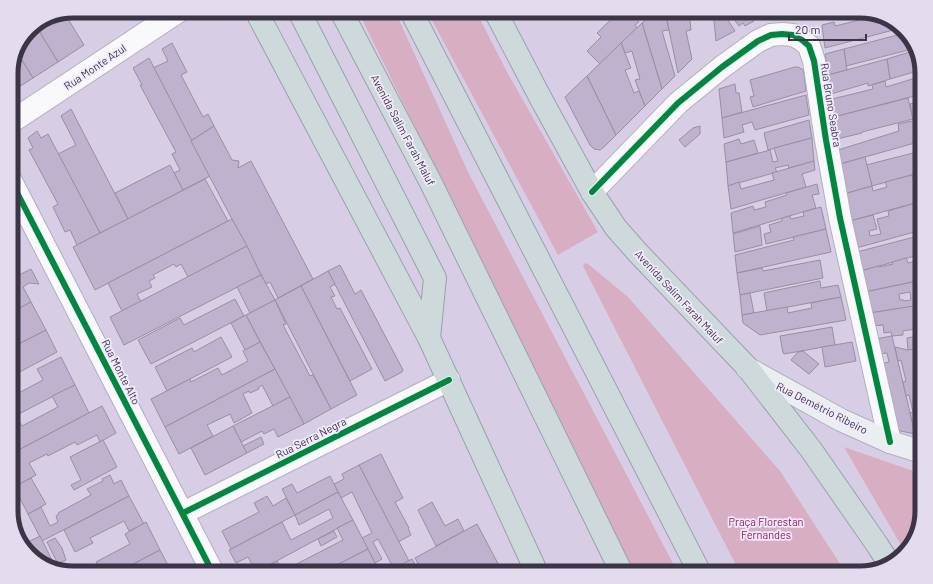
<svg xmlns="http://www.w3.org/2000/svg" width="933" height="584" viewBox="0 0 933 584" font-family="Barlow,sans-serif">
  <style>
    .green { fill: #d8aec3 }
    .building { fill: #beb2cf; stroke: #9790a2; fill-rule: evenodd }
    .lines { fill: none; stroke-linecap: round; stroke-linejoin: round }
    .street-casing { stroke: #b4adbf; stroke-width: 24 }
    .secondary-casing { stroke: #b4adbf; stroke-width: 24 }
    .highway-casing { stroke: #99a2ac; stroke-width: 24 }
    .street { stroke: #f9f8fb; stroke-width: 22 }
    .secondary { stroke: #ebeef1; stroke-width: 22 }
    .highway { stroke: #cdd9da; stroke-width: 22 }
    .cycleway-casing { stroke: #f1ebfd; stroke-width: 8 }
    .cycleway { stroke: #00873e; stroke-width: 6 }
    .labels { text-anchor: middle; stroke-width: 3.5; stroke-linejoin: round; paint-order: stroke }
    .street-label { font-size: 11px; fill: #3b3546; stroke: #f1ebfd }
    .park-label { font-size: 11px; fill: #9c1451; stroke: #f1ebfd }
    .rim { fill: none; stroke: #3b3546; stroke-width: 5 }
  </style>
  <rect width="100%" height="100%" fill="#d7cee6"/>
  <g class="green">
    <path d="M358,11H395L468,172L678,573H634Z"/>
    <path d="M427,11H476L507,72L598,232L558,255Z"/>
    <path d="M585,263L588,264L628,297L780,471L846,573H740L583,266Z"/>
    <path d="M844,447L922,474V511L912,545L905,552Z"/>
  </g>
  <g class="building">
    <path d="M620,11L623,12L624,11H629L639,22L635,25L637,28L600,64L587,51L601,37L597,33Z"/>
    <path d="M655,11H665L669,30L662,31L675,76L662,89L642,23Z"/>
    <path d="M665,11H689L691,30L686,31L692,59L678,73Z"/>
    <path d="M713,11H722L735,31L716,41Z"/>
    <path d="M728,11H748L754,21L745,26L743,23L739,26Z"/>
    <path d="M754,11H772L759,18Z"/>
    <path d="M65,14L84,45L58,62L36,26Z"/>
    <path d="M876,16L894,21L901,28L825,48L822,25L834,22L835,26Z"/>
    <path d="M642,23L662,89L645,106L635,80L640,79L632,51L625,53L621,43Z"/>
    <path d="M36,26L58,62L33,78L18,54L29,29Z"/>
    <path d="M905,33L914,42L916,48L846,66L844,49Z"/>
    <path d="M172,43L187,72L181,75L203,117L208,114L214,126L191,141L153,68L168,61L162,49Z"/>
    <path d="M621,43L631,68L625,70L634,93L639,91L645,106L616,135L587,76Z"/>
    <path d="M844,49L847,70L828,75L825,54Z"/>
    <path d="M916,50L921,70L890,79L887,59Z"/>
    <path d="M18,54L33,78L11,92V69Z"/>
    <path d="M149,58L210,176L183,190L174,173L180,170L172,154L176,152L140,85H142L133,68Z"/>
    <path d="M887,59L890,79L868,86V83L831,94L828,75Z"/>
    <path d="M795,67H798L803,70L804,73L806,91L753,107L750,97L754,96L750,80Z"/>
    <path d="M587,76L616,135L604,147L600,150L594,149L590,145L565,97Z"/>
    <path d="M922,76V94L834,117L832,99L873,89L872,85L885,81L886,87Z"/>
    <path d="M735,84L736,93H739L742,112L722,118L719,89Z"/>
    <path d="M806,95L809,115L755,130L752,122L742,125L744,132L724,138L722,118Z"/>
    <path d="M908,98L913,119L862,132V133L837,139L834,117Z"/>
    <path d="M922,101V119L913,120L910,104Z"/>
    <path d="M71,109L128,219L100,233L58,154L76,145L61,116Z"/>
    <path d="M922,119V141L840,164L838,150L899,131L898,124Z"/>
    <path d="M809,120L812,138L768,150L764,133Z"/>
    <path d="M214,126L232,160L239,161L238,168L251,161L313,279L278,298L270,282L266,284L191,141Z"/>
    <path d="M700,126V134L685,147L679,140L693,128Z"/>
    <path d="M37,131L41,138L48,134L100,233L77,245L70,230L65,232L53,207L58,204L29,150L33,148L28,138Z"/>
    <path d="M812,138L814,161L789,168L788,165L775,168L777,172L728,186L726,162L770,150L773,162L778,161L774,148Z"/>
    <path d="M739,139L741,144L754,140L758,153L726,162L724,144Z"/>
    <path d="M920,145H922V172L872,186L866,165L921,151Z"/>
    <path d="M865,157L872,186L844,194L840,164Z"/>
    <path d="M814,161L815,170L802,174L806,187L731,209L728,186L739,182L741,189L774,180L772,173Z"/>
    <path d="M170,165L183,190L128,219L115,193Z"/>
    <path d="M912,175L915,185L922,183V201L850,221L844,194L872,186L873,191L887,187L885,182Z"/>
    <path d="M205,179L228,221L95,290L73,247Z"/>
    <path d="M817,184L819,194L812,195L816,208L733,233L731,213L753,206L754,210L766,207L765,202L787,195L786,193Z"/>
    <path d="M919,202L921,210L919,211L922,222V230L856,248L850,221L873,215L877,229L869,231L870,236L881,234L877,219L889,216L888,211Z"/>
    <path d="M821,207L826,229L766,244L764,234L771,232L769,225L782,221V218L790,216L791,219L804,216L803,212Z"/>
    <path d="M232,219L247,246L188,277L181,264L176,267L174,264L153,275L155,278L149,281L152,287L137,294L141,302L122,311L108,283Z"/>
    <path d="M760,226L762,245L735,252L733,234Z"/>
    <path d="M826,229L831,252L737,273L735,255L794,240L793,237Z"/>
    <path d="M922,230V254L861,271L857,252L918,236L917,232Z"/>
    <path d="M247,246L261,275L124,345L110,317Z"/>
    <path d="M906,258L908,263L922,260V280L865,292L861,271L878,266L879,267L893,264L892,262Z"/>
    <path d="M11,259L20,275L11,279Z"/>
    <path d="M820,260L823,278L740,295L737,273L762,268L763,271Z"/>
    <path d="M340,265L355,294L361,290L403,370L402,372L385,381L328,271Z"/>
    <path d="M31,269L39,284L29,283L23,287L31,302L11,313V291H12L11,289V279Z"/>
    <path d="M328,271L335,284L330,287L335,296L331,297L337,309L340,308L372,369L350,381L301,286Z"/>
    <path d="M261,275L275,300L250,313L237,287Z"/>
    <path d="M922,280V305L870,313L865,292ZM910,292L911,300L904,301V300H900L899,294Z"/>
    <path d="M820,281L821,288L838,285L841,297L767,311L764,293Z"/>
    <path d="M301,286L357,395L331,409L275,300Z"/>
    <path d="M750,293L754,313L742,315L740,295Z"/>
    <path d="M841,297L846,320L760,335L743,323L742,315L787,307L788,313L812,308L811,303Z"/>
    <path d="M235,299L244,316L151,364L138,340L180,318L184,325Z"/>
    <path d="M275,300L286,324L283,325L310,376L313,375L331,409L304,424L246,315Z"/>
    <path d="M31,302L46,330L11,348V322L18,318L14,311Z"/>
    <path d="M920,305L922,319V328L903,331V335L892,336L891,332L884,333L883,325L872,326L870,313Z"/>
    <path d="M246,315L260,342L245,350L231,323Z"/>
    <path d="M832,327L835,345L784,354L783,353L780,336Z"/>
    <path d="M46,330L57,352L14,375L11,369V348Z"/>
    <path d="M922,335V348L908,350L907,338Z"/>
    <path d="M892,336L915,434L896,430L881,364L889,362L887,353L879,354L875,339Z"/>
    <path d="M221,337L232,357L167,391L155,367L192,348L194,352Z"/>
    <path d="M260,342L275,369L165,427L151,399L190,379L191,382L218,368L222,375L248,361L243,351Z"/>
    <path d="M852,342L856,361L825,367L822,347Z"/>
    <path d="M895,347L908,350L913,349L922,390V435L915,434L910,413L913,412L909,395L906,396L903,382L906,381L901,360L898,361Z"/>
    <path d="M803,351L819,364L809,374L791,360L798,352Z"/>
    <path d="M61,357L75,385L11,418V397L43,380L37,369Z"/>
    <path d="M922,363V390L916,364Z"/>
    <path d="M275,369L290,397L273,406L262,385L258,388L259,389L250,393L249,391L243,394L252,413L234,423L230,414L207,425L213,436L179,454L165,427Z"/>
    <path d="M75,385L89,413L11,454V442H12L11,439V418L16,415L22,426L58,407L52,396Z"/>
    <path d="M290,397L304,424L278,437L274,429L264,434L262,431L241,442L233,426Z"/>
    <path d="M102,406L116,433L100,442L97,435L77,445L75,442L48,456L47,454L29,463L36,475L14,487L11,482V454Z"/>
    <path d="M233,426L247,453L205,475L191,448Z"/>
    <path d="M261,437L264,444L247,453L243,446Z"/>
    <path d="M103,440L117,467L74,490L71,485L81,480L70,457Z"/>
    <path d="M381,454L403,498L395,502L409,528H408L411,535L398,542L359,465Z"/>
    <path d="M359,465L409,561L394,569L378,539L373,542L382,559L375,563L362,538L372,533L352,492L341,498L334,484L344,479L342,474Z"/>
    <path d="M110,475L114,484L121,480L129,496L42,541L28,514L41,507L50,526L58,522L56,516L59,514L58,513L91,495L87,489L103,481L102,479Z"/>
    <path d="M330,476L338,492L295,515L282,489L292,484L297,493Z"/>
    <path d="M31,478L46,504L28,514L14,487Z"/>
    <path d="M338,492L353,520L256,572L248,557L236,563L229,550L282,522L291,540L333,518L329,509L299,525L295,515Z"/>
    <path d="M129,496L144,524L129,531L124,521L90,538L93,543L75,552L64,530Z"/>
    <path d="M267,496L273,506L286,498L295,515L231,549L222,531L259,512L254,503Z"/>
    <path d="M432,502L445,526L458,519L464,531L436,546L418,510Z"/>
    <path d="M353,520L368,549L321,573H257L256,572L277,561L283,571L343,540L337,528Z"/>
    <path d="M146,522L160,550L116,573H89L93,571L94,573L100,570L96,562L130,544L125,534Z"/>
    <path d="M477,524L503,573H423L415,558Z"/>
    <path d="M334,531L337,537L321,546L318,539Z"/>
    <path d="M40,536L52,560L44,564L39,563L22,545Z"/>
    <path d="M55,538L62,548L66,560L58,564L47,542Z"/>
    <path d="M368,549L380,573H355L357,572L355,567L345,573H321Z"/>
    <path d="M160,550L169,567L157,573H116Z"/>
    <path d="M412,559L420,573H398L395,568Z"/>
    <path d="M52,560L56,568L44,564Z"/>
  </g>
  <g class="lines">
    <g class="street-casing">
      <g id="street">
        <path d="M11,122L179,11"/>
        <path d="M11,181L213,573"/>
        <path d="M592,192L678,103L722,67L758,41L771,35L782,34L793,35L802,40L809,46L814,61L826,140L840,218L890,442"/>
        <path d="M183,513L449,380"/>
      </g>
    </g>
    <g class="secondary-casing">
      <path id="secondary" d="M747,368L841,420L890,442L922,452"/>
    </g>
    <g class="highway-casing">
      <g id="highway">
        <path d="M256,11L429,338L537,573"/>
        <path d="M299,11L435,278L429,338"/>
        <path d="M341,11L431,183L622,573"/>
        <path d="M411,11L700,573"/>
        <path d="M495,11L540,97L592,192L616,228L639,254L747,367L812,451L878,546L890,565"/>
      </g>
    </g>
    <use href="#street" class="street"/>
    <use href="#secondary" class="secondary"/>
    <use href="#highway" class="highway"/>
    <g class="cycleway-casing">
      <g id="cycleway">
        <path d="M11,181L213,573"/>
        <path d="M592,192L678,103L722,67L758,41L771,35L782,34L793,35L802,40L809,46L814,61L826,140L840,218L890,442"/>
        <path d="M183,513L449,380"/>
      </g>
    </g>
    <use href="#cycleway" class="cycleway"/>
  </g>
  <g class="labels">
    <g class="street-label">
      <text transform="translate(95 67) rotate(-34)" y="4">Rua Monte Azul</text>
      <text transform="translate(831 105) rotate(81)" y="4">Rua Bruno Seabra</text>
      <text transform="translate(403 130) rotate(62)" y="4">Avenida Salim Farah Maluf</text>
      <text transform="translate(679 297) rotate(47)" y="4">Avenida Salim Farah Maluf</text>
      <text transform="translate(121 372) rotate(63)" y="4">Rua Monte Alto</text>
      <text transform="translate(822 408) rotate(27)" y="4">Rua Demétrio Ribeiro</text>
      <text transform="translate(311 438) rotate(-27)" y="4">Rua Serra Negra</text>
    </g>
    <g class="park-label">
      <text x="766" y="526">Praça Florestan<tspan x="766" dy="13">Fernandes</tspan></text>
    </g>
  </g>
  <path d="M0 0H933V584H0ZM73 18H860A55 55 0 0 1 915 73V511A55 55 0 0 1 860 566H73A55 55 0 0 1 18 511V73A55 55 0 0 1 73 18Z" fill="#e2dcee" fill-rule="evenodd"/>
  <path class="rim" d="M73 18H860A55 55 0 0 1 915 73V511A55 55 0 0 1 860 566H73A55 55 0 0 1 18 511V73A55 55 0 0 1 73 18Z"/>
  <path d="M789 34v6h77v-6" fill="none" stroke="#3b3546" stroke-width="2"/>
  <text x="795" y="34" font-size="12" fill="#3b3546" stroke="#f1ebfd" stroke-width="3" paint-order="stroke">20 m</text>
</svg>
